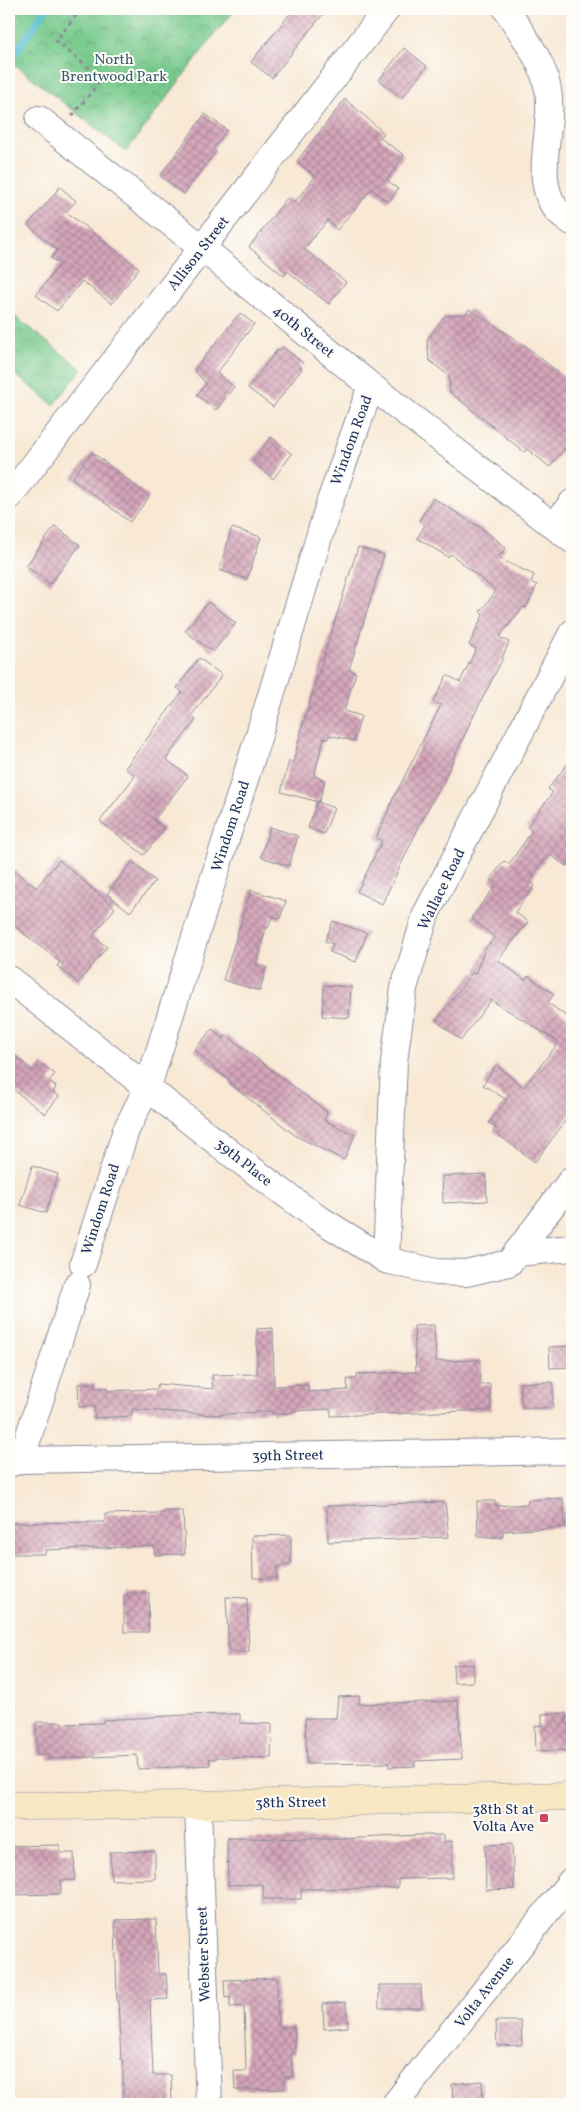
<svg xmlns="http://www.w3.org/2000/svg" width="581" height="2113" viewBox="0 0 581 2113" font-family="Vollkorn,serif">
  <style>
    .park { fill: url(#park-crowns); stroke: #497c75 }
    .lines { fill: none; stroke-linecap: round; stroke-linejoin: round }
    .stream { stroke: #56bfd3; stroke-width: 7 }
    .building { fill: url(#building-cross-hatch) }
    .street-casing { stroke: #8a8c99; stroke-width: 28 }
    .secondary-casing { stroke: #8a8c99; stroke-width: 29 }
    .path { stroke: #8a8c99; stroke-width: 3; stroke-dasharray: 4 4; stroke-linecap: butt }
    .street { stroke: #fff; stroke-width: 26 }
    .secondary { stroke: #f7e8c3; stroke-width: 28 }
    .poi-dot { fill: #d1495b; stroke: #fdfcf7; stroke-width: 2 }
    .labels { text-anchor: middle; stroke-width: 4; stroke-linejoin: round; paint-order: stroke }
    .park-label { font-size: 15px; fill: #375d6c; stroke: #fdfcf7 }
    .street-label { font-size: 15px; fill: #1b2f5e; stroke: #fdfcf7 }
    .poi-label { font-size: 15px; fill: #1b2f5e; stroke: #fdfcf7; text-anchor: end }
  </style>
  <defs>
    <pattern id="park-crowns" width="20" height="18" patternUnits="userSpaceOnUse" patternTransform="scale(1.25)"><rect width="20" height="18" fill="#77c98c"/><path d="M2 6a3 3 0 1 1 6 0M12 15a3 3 0 1 1 6 0" fill="none" stroke="#61a476"/></pattern>
    <pattern id="building-cross-hatch" width="8" height="8" patternUnits="userSpaceOnUse" patternTransform="scale(1.25)"><rect width="8" height="8" fill="#d6a6b9"/><path d="M0 0l8 8M0 8l8-8" fill="none" stroke="#ad889a"/></pattern>
  </defs>
  <rect width="100%" height="100%" fill="#fdfcf7"/>
  <filter id="ink" filterUnits="userSpaceOnUse"><feTurbulence type="fractalNoise" baseFrequency=".02" numOctaves="2"/><feDisplacementMap in="SourceGraphic" scale="10" xChannelSelector="R" yChannelSelector="G"/><feConvolveMatrix kernelMatrix="1 2 1 2 8 2 1 2 1" color-interpolation-filters="sRGB"/></filter>
  <filter id="wash" filterUnits="userSpaceOnUse"><feTurbulence type="fractalNoise" baseFrequency=".0096" numOctaves="4" result="noise"/><feDisplacementMap in="SourceGraphic" scale="20" xChannelSelector="R" yChannelSelector="G"/><feGaussianBlur stdDeviation="1.12" result="paint"/><feColorMatrix in="noise" values="0 0 0 0 0 0 0 0 0 0 0 0 0 0 0 0 0 1.4 0 .05"/><feComposite in="paint" operator="in"/></filter>
  <g filter="url(#wash)">
    <rect width="100%" height="100%" fill="#f8e8d4"/>
    <g class="park">
      <path d="M9,9H236L214,35L126,152L9,60Z"/>
      <path d="M9,312L82,369L54,405L9,370Z"/>
    </g>
    <g class="lines">
      <path class="stream" d="M9,62L46,9"/>
    </g>
    <g id="blocks">
      <g class="building">
        <path d="M294,9H327L272,78L251,62Z"/>
        <path d="M404,48L427,66L402,98L379,80Z"/>
        <path d="M345,99L384,133L380,138L404,155L387,180L398,189L388,202L372,189L337,230L328,220L304,249L346,282L329,304L287,271L284,276L249,247L287,198L294,203L315,177L297,161Z"/>
        <path d="M205,114L227,130L213,149L216,151L184,194L160,176Z"/>
        <path d="M60,187L76,201L66,212L139,268L112,304L82,281L57,311L36,295L60,264L51,258L57,250L28,225Z"/>
        <path d="M469,309L526,346L572,384V439L550,467L527,449L524,452L450,392L449,376L429,360L427,339L445,316L466,314Z"/>
        <path d="M240,313L254,324L217,373L234,387L216,410L197,395L206,384L194,370Z"/>
        <path d="M283,347L303,363L299,367L302,369L273,407L248,388L277,350L279,351Z"/>
        <path d="M271,437L292,454L273,479L252,461Z"/>
        <path d="M92,452L149,497L130,522L72,478Z"/>
        <path d="M433,498L484,530L499,542L506,548L498,558L534,575L531,582L537,585L526,608L523,607L499,637L509,642L502,658H503L471,721L442,784L426,812L382,904L357,892L382,841L376,838L394,797L441,705L433,702L447,675L460,682L476,649L469,645L483,615L480,612L496,591L451,554L448,557L417,538L425,525L419,521Z"/>
        <path d="M55,526L80,545L50,584L26,566Z"/>
        <path d="M232,528L261,537L247,579L219,570Z"/>
        <path d="M358,547L384,555L349,670L356,673L344,711L361,716L354,741L329,735L328,739L324,738L314,776L325,780L319,802L281,792L289,761L293,762L305,717Z"/>
        <path d="M208,602L236,623L213,652L185,631Z"/>
        <path d="M199,658L222,675L191,716L196,720L166,759L188,776L154,820L164,829L144,855L100,821L135,776L125,768L182,692L177,688Z"/>
        <path d="M572,758V856L566,866L549,854L530,881L535,885L515,912L528,922L498,960L525,980L528,976L554,994L548,1003L572,1020V1112L535,1162L493,1131L496,1128L489,1123L507,1100L483,1085L496,1065L524,1087L559,1042L491,1000L461,1040L436,1021L472,973L475,974L485,949L495,937L471,918L496,885L490,880L504,861L509,864L532,831L527,827L553,792L548,789Z"/>
        <path d="M317,802L334,808L324,834L308,828Z"/>
        <path d="M270,827L298,836L289,866L261,857Z"/>
        <path d="M59,860L115,908L93,936L107,947L78,983L57,966L60,962L9,922V866L36,888Z"/>
        <path d="M132,862L155,881L130,912L107,894Z"/>
        <path d="M251,890L286,901L280,919L272,916L268,928H266L256,964L266,967L260,991L223,980Z"/>
        <path d="M333,921L367,933L356,962L330,952L333,944L325,941Z"/>
        <path d="M324,985L351,987L349,1018L322,1016Z"/>
        <path d="M212,1029L224,1039L226,1035L327,1112L324,1120L355,1135L344,1160L296,1136L230,1084L231,1082L194,1050Z"/>
        <path d="M9,1051L35,1072L42,1064L55,1074L49,1081L56,1087L53,1092L59,1096L45,1114L9,1086Z"/>
        <path d="M32,1166L58,1174L46,1213L20,1205Z"/>
        <path d="M486,1174L487,1201L443,1203L442,1176Z"/>
        <path d="M434,1325L436,1361L480,1360V1385L490,1384L491,1410L331,1416V1409L291,1411V1413L272,1414V1411L213,1415L132,1409V1416L95,1418L94,1406L79,1407L78,1384L95,1383V1388H107V1391L157,1389L158,1384L213,1389L212,1375L257,1374V1329L273,1328L274,1386L308,1385V1392L348,1390L347,1379H357V1374L416,1372L414,1326Z"/>
        <path d="M572,1346V1367L550,1368L549,1347Z"/>
        <path d="M553,1382V1408H522L520,1383Z"/>
        <path d="M563,1498L565,1527L503,1531V1537H478L477,1501H495V1506L528,1504V1500Z"/>
        <path d="M445,1502L449,1537L328,1542L327,1506Z"/>
        <path d="M164,1511H183L185,1554L155,1555L154,1546L45,1550V1554H9V1523L105,1522V1514L164,1513Z"/>
        <path d="M291,1535V1564L277,1567V1578H253L252,1536Z"/>
        <path d="M127,1593H149L148,1632H124V1596H127Z"/>
        <path d="M226,1597L247,1598L249,1652H229Z"/>
        <path d="M473,1664V1682L454,1683L453,1665Z"/>
        <path d="M359,1696V1704L458,1701L462,1759L415,1761V1766L389,1767V1763L307,1764L305,1718H336L338,1697Z"/>
        <path d="M566,1713V1724H572V1750L536,1751L535,1726L542,1725V1714Z"/>
        <path d="M240,1714V1723L272,1724L271,1758L216,1757V1759H209L210,1765L138,1769L137,1755L48,1759V1755L37,1756L36,1722H62V1724L103,1723V1720L185,1715Z"/>
        <path d="M419,1835H444V1842L452,1841V1878L398,1879V1888L301,1889V1899H263V1884L228,1885L227,1838L342,1839Z"/>
        <path d="M512,1844L514,1889L486,1890L485,1845Z"/>
        <path d="M60,1845V1853H74L75,1880H61V1894L9,1895V1846Z"/>
        <path d="M155,1851V1879L111,1880L110,1852Z"/>
        <path d="M156,1919L158,1974H166L168,1999L150,2000L153,2075H171L172,2104H123V2060H121L118,2002H117L115,1920Z"/>
        <path d="M277,1978L278,2027H294L295,2053L291,2054L293,2077H284V2089L235,2090L234,2071H246L244,2006L230,2007V1997L225,1998L224,1980Z"/>
        <path d="M379,1985H421L422,2008H379Z"/>
        <path d="M346,2002L348,2027L324,2029L323,2004Z"/>
        <path d="M496,2021H521L522,2045L497,2046Z"/>
        <path d="M482,2081L483,2104H453L452,2084Z"/>
      </g>
    </g>
  </g>
  <g filter="url(#ink)">
    <use href="#blocks" fill-opacity="0" stroke="#8a8c99" stroke-width="1"/>
    <g class="lines">
      <g class="street-casing">
        <g id="street">
          <path d="M506,9C522,34 543,60 548,90C555,127 531,180 557,210C561,215 567,218 572,222"/>
          <path d="M39,119L201,247L371,386L572,540"/>
          <path d="M9,497L387,9"/>
          <path d="M554,526L572,503"/>
          <path d="M9,979L238,1159L315,1216L386,1260L436,1272L466,1273L509,1263L572,1179"/>
          <path d="M516,1253L572,1248"/>
          <path d="M386,1260L394,1061L404,988L426,914L572,633"/>
          <path d="M83,1264L126,1130L148,1086L258,738L330,501L371,386"/>
          <path d="M9,1449L21,1460L572,1451"/>
          <path d="M9,1464L21,1460L77,1285"/>
          <path d="M198,1805L209,2104"/>
          <path d="M395,2104L572,1880"/>
        </g>
      </g>
      <g class="secondary-casing">
        <path id="secondary" d="M9,1806L198,1805L572,1796"/>
      </g>
      <path class="path" d="M72,116L102,79L56,41L81,9"/>
      <use href="#street" class="street"/>
      <use href="#secondary" class="secondary"/>
    </g>
  </g>
  <rect class="poi-dot" x="539" y="1813" width="10" height="10" rx="2.5"/>
  <g class="labels">
    <g class="park-label">
      <text x="114" y="64">North<tspan x="114" dy="17">Brentwood Park</tspan></text>
    </g>
    <g class="street-label">
      <text transform="translate(198 253) rotate(-52)" y="5">Allison Street</text>
      <text transform="translate(304 331) rotate(39)" y="5">40th Street</text>
      <text transform="translate(351 440) rotate(-70)" y="5">Windom Road</text>
      <text transform="translate(230 826) rotate(-72)" y="5">Windom Road</text>
      <text transform="translate(441 889) rotate(-64)" y="5">Wallace Road</text>
      <text transform="translate(244 1162) rotate(38)" y="5">39th Place</text>
      <text transform="translate(100 1209) rotate(-72)" y="5">Windom Road</text>
      <text transform="translate(288 1455) rotate(-1)" y="5">39th Street</text>
      <text transform="translate(291 1802) rotate(-1)" y="5">38th Street</text>
      <text transform="translate(203 1954) rotate(-92)" y="5">Webster Street</text>
      <text transform="translate(484 1992) rotate(-52)" y="5">Volta Avenue</text>
    </g>
    <g class="poi-label">
      <text x="534" y="1814">38th St at<tspan x="534" dy="17">Volta Ave</tspan></text>
    </g>
  </g>
  <rect width="581" height="2113" fill="none" stroke="#fdfcf7" stroke-width="30"/>
</svg>
